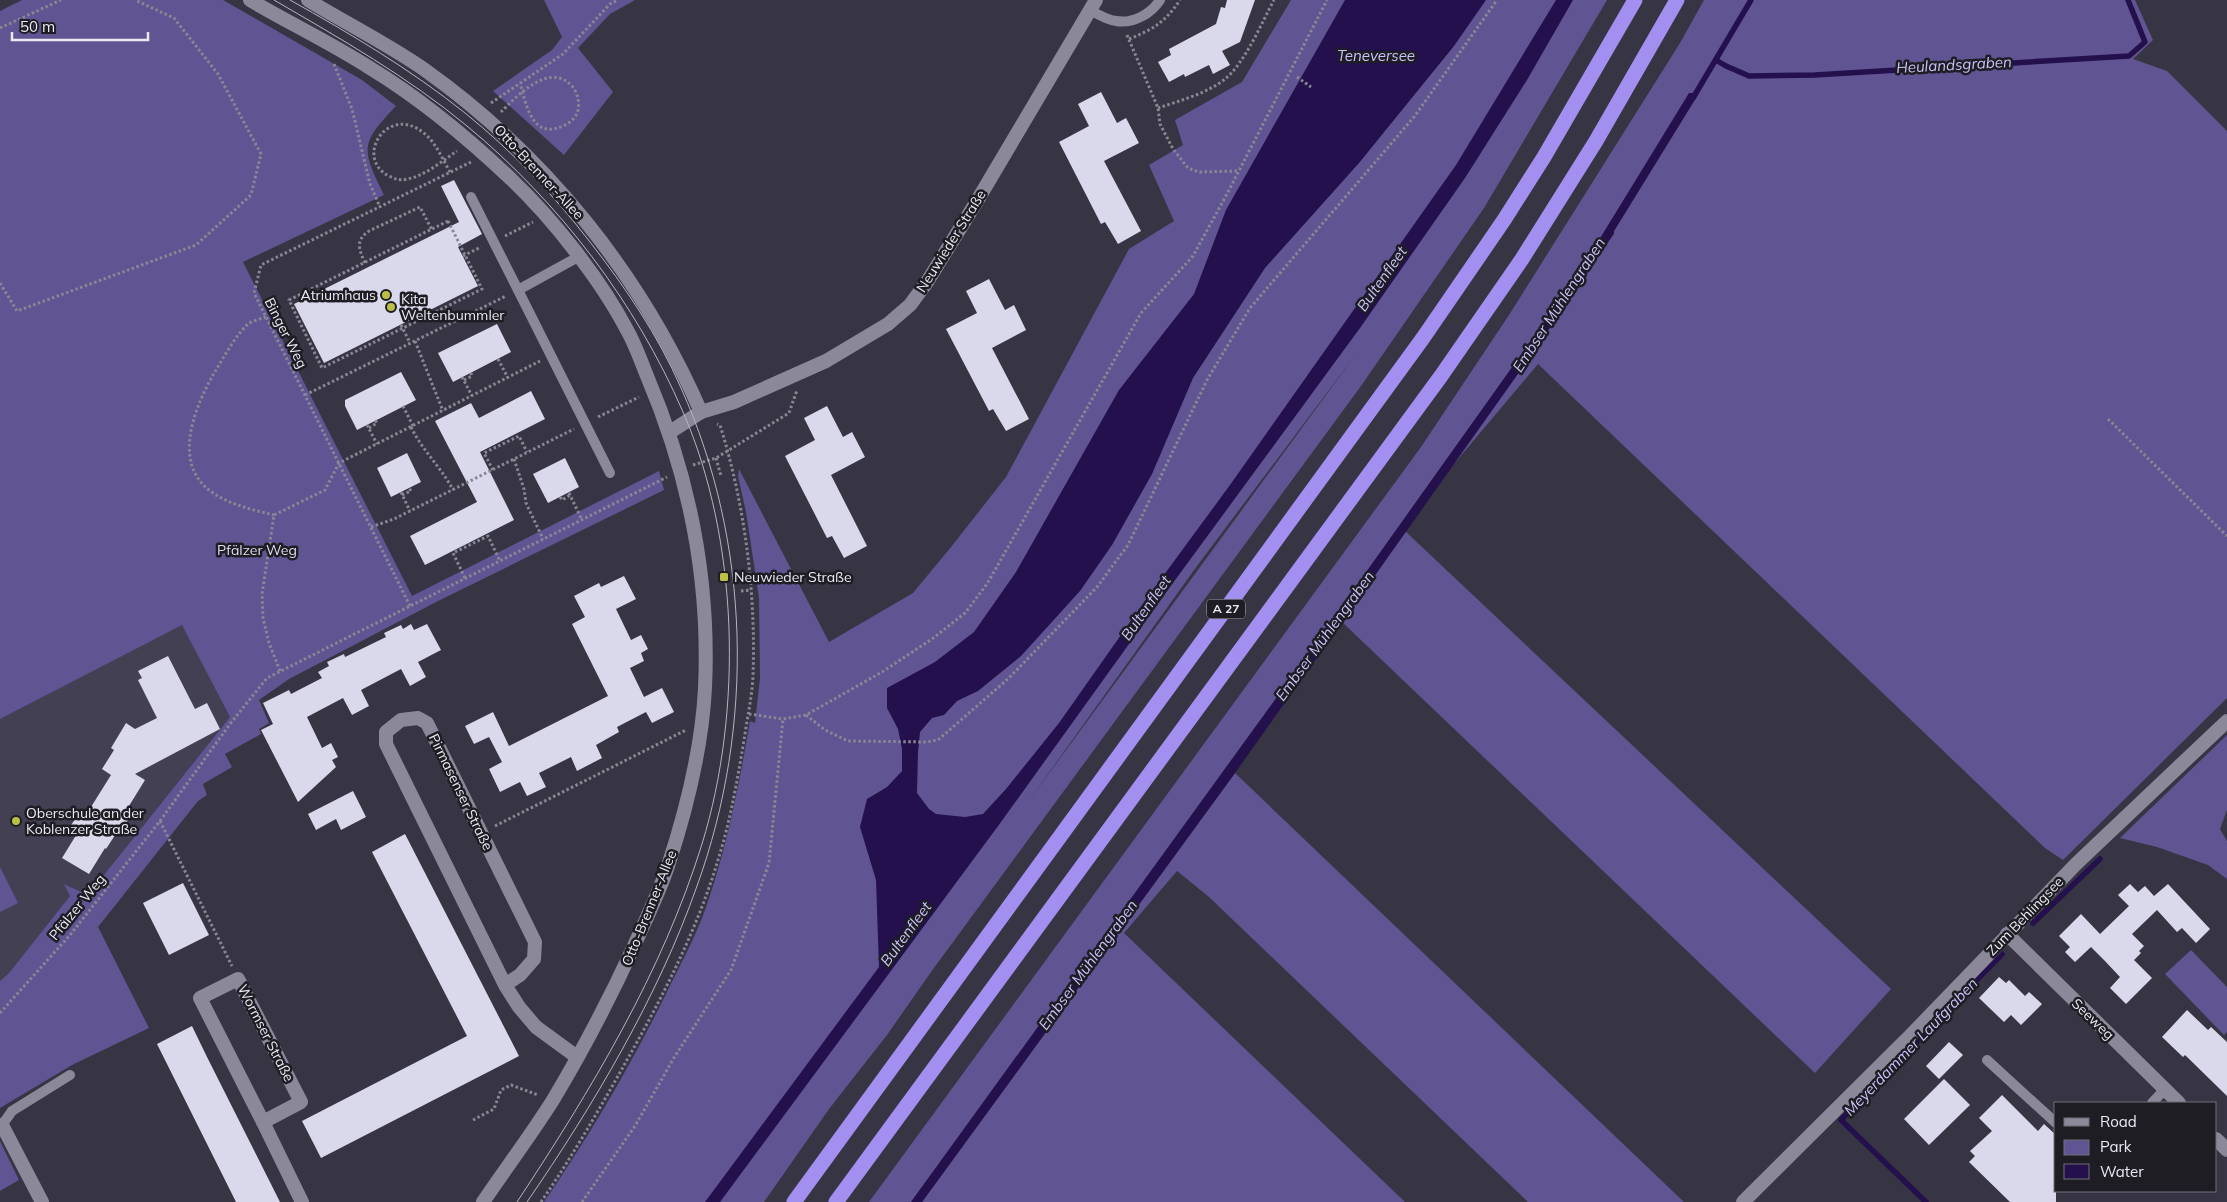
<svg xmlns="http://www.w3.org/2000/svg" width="2227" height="1202" viewBox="0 0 2227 1202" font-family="Mulish,sans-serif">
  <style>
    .built { fill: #434054 }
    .green { fill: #605493; fill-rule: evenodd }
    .water { fill: #23104c }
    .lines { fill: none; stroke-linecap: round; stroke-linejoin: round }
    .stream { stroke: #23104c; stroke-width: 5.5 }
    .building { fill: #dad8eb }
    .path { stroke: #888793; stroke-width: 3; stroke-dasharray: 2.5 2.5; stroke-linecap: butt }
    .service { stroke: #8b889a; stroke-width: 10 }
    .minor { stroke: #8b889a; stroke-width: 14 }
    .tertiary { stroke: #8b889a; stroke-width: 14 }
    .motorway { stroke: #a38ff0; stroke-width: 15 }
    .tram { stroke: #b6b4bf; stroke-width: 1 }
    .poi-dot { fill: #bbc045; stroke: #1e1d24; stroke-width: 2 }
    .labels { text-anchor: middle; stroke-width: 5; stroke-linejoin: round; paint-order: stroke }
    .shield { fill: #1e1d24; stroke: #aeacb5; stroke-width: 1 }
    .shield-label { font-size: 12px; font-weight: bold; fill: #ebeaf3 }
    .street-label { font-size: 14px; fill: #ebeaf3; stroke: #1e1d24 }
    .poi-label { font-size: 14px; fill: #ebeaf3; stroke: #1e1d24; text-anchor: start }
    .park-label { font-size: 14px; fill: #dfddf0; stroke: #1e1d24 }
    .water-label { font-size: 15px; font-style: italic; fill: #cbc2fb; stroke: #1e1d24 }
  </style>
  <rect width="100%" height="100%" fill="#373544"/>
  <path class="built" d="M182,624L230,717L88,895L65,884L70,896L9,973L0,981V719Z"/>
  <g class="green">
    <path d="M22,0H223L362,80L396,106C360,144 361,148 384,195L243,262L412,596L659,471L664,490L438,601L289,679L259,700L269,723L259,729L261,734L225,754L232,767L203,784L207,795L198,801L98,927L149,1028L72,1065L0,1108V981L9,973L70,896L64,884L88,895L230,717L182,625L0,719V11Z"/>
    <path d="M544,0H635L610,14L578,48L613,92L564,155L493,91L552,50L562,37Z"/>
    <path d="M1291,0H1607L1484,208L1361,386L931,972L887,1035L829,1109L764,1202H544C590,1135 631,1065 667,992C680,965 695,938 705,910C727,848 739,785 750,721L755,723L760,678L759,598L746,512L738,476L739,469L829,642L913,593L951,547L1006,477L1129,249L1174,221L1149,165L1183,145L1175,120L1242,82ZM1356,354L1028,802L1197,566Z"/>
    <path d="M1704,0H2135L2153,40L2133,59L2167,71L2227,131V698L2063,860L2045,848L1538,364L1448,471L1532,354L1614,234V231L1699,93H1690L1596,245L1540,328L1285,686L911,1202H869L1421,447L1509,315L1680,43Z"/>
    <path d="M1405,531L1891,989L1815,1073L1342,622Z"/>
    <path d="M2227,735V810L2220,829L2227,841V879L2208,865L2157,847L2120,838Z"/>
    <path d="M1235,773L1684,1202H1528L1209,897L1177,871L1124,933L1405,1202H922Z"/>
    <path d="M0,867L18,903L0,912Z"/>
    <path d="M2191,950L2227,987V1032L2224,1035L2165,974Z"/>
    <path d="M0,1141L19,1180L0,1191Z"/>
  </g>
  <g class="water">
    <path d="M1345,0H1486L1454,46L1359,163L1265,268L1193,378L1152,474L1112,545L1080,591L1021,656L978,691L957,701L944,715L932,718L920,732L918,752L917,793L929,809L936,814L965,817L983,814L1006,789L1059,723L1147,598L1230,485L1456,165L1556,0H1573L1527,80L1465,178L1360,328L1170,587L1001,822L720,1202H705L879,967L876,880L860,827L867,799L887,787L902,771V749L898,729L887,708V688L935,662L974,632L1016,572L1119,390L1194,294L1226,210Z"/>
    <path d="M1689,93H1699L1614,231V233L1532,354L1235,773L922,1202H911L1285,686L1540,328L1596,245Z"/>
  </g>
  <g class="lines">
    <g class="stream">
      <path d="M1716,60L1726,66L1749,76L1815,75L2129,56L2145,42L2128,0"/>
      <path d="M1693,98L1751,0"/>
      <path d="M2033,923L2100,859"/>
      <path d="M1926,1202L1841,1120L2002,954"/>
    </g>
  </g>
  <g class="building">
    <path d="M1227,0H1255L1240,42L1222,51L1230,65L1213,74L1209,65L1185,77L1184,74L1169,82L1158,62L1171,55L1169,49L1216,24L1221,7L1225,8Z"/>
    <path d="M1101,92L1117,123L1126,118L1139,143L1104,161L1141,231L1118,244L1105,222L1101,224L1059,142L1089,126L1078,104Z"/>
    <path d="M454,180L482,234L458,247L478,286L324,363L294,304L459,222L441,186Z"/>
    <path d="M989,279L1005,310L1014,305L1026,330L992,348L1029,419L1006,431L993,409L989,411L946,329L977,313L966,291Z"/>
    <path d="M497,324L511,352L453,382L438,353Z"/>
    <path d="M401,372L416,400L357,430L345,406V400Z"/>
    <path d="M531,391L545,419L480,452L514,520L425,565L410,536L477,502L435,421L471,403L479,418Z"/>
    <path d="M827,406L843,437L852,432L865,457L831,475L867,546L844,558L832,536L827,538L785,456L815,440L804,418Z"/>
    <path d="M407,453L421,482L391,497L377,468Z"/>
    <path d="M565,458L579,487L548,503L533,474Z"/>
    <path d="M624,576L636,599L616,609L631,640L641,635L648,649L641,653L644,661L630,668L644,697L662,688L674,712L652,723L646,712L617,727L619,732L596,745L602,758L577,771L571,757L539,773L546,787L527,796L520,782L500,792L489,769L502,762L489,737L474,744L465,726L493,712L509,746L608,696L572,624L585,617L574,596L599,583L601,587Z"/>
    <path d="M411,624L414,630L427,624L441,650L418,662L426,677L410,686L401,669L361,690L369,706L352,715L343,698L307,717L322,748L331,743L338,757L332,760L336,767L298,802L261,730L273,724L263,703L289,690L291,694L322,678L318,672L329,666L327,662L344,654L345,657L386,637L384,633L401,625L403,629Z"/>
    <path d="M168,656L195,709L207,703L220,729L135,774L145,780L124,814L129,818L122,831L119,829L106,849L105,848L89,874L62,858L78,832L70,827L80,811L86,815L111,775L102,769L114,750L111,748L126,723L135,729L157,718L138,680L142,678L138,671Z"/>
    <path d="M353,791L366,817L341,830L336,819L316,830L308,814Z"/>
    <path d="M405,834L519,1056L321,1158L302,1121L467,1036L372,852Z"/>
    <path d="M183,883L209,935L169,955L143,903Z"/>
    <path d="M2130,884L2138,892L2145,886L2154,896L2168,884L2210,929L2196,943L2182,928L2177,932L2157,910L2132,934L2144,946L2139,951L2141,953L2134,960L2152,978L2126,1004L2110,988L2120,977L2104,960L2091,947L2075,962L2065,952L2070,947L2059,936L2081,914L2100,934L2129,906L2118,895Z"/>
    <path d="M1999,977L2006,983L2009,980L2025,996L2029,992L2042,1004L2021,1025L2011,1015L2004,1022L1979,998Z"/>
    <path d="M2187,1010L2208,1030L2211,1027L2227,1042V1096L2185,1055L2183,1057L2162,1037Z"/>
    <path d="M192,1026L207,1057L280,1202H236L157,1044Z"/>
    <path d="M1949,1042L1963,1055L1939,1079L1926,1066Z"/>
    <path d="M1944,1079L1970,1105L1929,1145L1904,1119Z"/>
    <path d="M2002,1095L2038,1131L2044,1124L2056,1135V1202H2010L1969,1162L1975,1156L1970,1151L1992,1131L1979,1118Z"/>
  </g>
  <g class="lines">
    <g class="path">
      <path d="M0,28L61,0"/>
      <path d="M1127,35L1158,108L1160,124L1173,149L1188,168L1199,172L1238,171"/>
      <path d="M1129,39C1154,29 1165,22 1180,0"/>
      <path d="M334,64L352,109L370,184L380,207"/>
      <path d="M1297,77L1311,87"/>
      <path d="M491,103L563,54L610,4L618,0"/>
      <path d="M1158,108C1179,101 1208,93 1225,79C1245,63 1262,22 1274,0"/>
      <path d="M501,112C516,97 548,62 571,85C577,91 580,102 578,110C576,118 570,123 563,126C532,140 527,106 520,84"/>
      <path d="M450,172C443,160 436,143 425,134C388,102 353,158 389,176C395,179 400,181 407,179C425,176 442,161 457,151"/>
      <path d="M448,221L482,289L322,368L289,300Z"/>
      <path d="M505,236L533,222"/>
      <path d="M463,256L481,247"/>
      <path d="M365,263C359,250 355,240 369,231L420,207L432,230"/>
      <path d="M0,283L17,311L196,245L251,195L261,154L218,74L174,18L135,0"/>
      <path d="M266,317C260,319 252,321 248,324C234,337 223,359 213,375C194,409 171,465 213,493C231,505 253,510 274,515"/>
      <path d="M401,325L410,343"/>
      <path d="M415,341L443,411"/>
      <path d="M498,359L508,378"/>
      <path d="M462,377L472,396"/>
      <path d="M464,380L472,376L471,373"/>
      <path d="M305,395L506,296"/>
      <path d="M403,406L413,426"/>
      <path d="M598,417L639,397"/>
      <path d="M2108,419L2227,536"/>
      <path d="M367,425L377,444"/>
      <path d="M411,427C422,450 441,467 453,490"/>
      <path d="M369,428L377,423L375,420"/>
      <path d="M716,458L721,476"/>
      <path d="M514,459L524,489L526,503L543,539"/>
      <path d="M693,465L716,458L789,413L797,390"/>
      <path d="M493,470L484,453L519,436L527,452"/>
      <path d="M401,492L410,511"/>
      <path d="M569,493L582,520"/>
      <path d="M402,495L411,491L409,488"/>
      <path d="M560,497L562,500L570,495"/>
      <path d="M371,527L394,519L574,429"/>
      <path d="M465,578L453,553L488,536L500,561"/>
      <path d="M741,591L751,590"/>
      <path d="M410,606L254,293L261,265L471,162"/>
      <path d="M280,671L269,643L263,618L262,594L274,515L325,490L339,463L540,361"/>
      <path d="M749,714L783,719L806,715L882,672L932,639L965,613L987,584L1141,313L1193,256L1228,192L1327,0"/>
      <path d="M806,715L825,730L848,741L926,742L938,740L1009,678L1097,587L1128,545L1207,380L1250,308L1414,117L1497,0"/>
      <path d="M160,821L232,966"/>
      <path d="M495,826L686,730"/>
      <path d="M0,1013L70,935L160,821L230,724L267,678L667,477"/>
      <path d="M473,1120L494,1109L501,1090L511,1085L538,1095"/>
      <path d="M541,1202C572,1157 600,1108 627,1060C663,996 697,930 718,860C731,819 738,776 745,734C748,714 752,696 753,676C756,593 745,505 720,425L717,424"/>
      <path d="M582,1202L635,1126L675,1056L731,970L769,863L783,719"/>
    </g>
    <g class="service">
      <path d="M1090,10C1097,14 1107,20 1116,21C1133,24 1151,14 1160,0"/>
      <path d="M471,197L518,290"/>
      <path d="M578,257L518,290L610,473"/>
      <path d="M1987,1060L2056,1123"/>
      <path d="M2152,1103L2165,1089"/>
      <path d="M2,1125L12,1111L70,1075"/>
    </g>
    <g class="minor">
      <path d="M701,412L734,402L826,361L888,324L910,305L927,282L977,201L1096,0"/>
      <path d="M2007,934L2179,1103"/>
      <path d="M238,979L301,1102L263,1122L200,998Z"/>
      <path d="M505,985L520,975L534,959L535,942L427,723L418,718L401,720L386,732V744L505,985L519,1007L536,1027L577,1057"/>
      <path d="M263,1122L302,1202"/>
      <path d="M2,1125L42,1202"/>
      <path d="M2216,1139L2227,1150"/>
      <path d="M1743,1202L1910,1036L2076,864L2227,721"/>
    </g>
    <g class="tertiary">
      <path d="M250,0C289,23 331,43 370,68C421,99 469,139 512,180C553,219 601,280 627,330C635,344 641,361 647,376C689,475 710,581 705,688C702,748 687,808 668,866C659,893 646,919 634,946C610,998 583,1050 553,1100C531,1135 506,1168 483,1202"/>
      <path d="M308,0C347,24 388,44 425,70C547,157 641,275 701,412L670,432"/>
    </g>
    <g class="motorway">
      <path d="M794,1202L1423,338L1504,220L1544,157L1635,0"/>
      <path d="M836,1202L1441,376L1522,259L1596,141L1677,0"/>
    </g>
    <g class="tram">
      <path d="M274,0C341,39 408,77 467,126C559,202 636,303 683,412C739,540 743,711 702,844C662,973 591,1090 517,1202"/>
      <path d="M290,0C351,34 410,69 465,113C511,150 553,194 590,242C625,287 658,335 681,388C751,543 755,726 697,886C658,997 593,1106 527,1202"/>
    </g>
  </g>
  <g class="poi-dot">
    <circle cx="386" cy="295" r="5"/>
    <circle cx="391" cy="307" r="5"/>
    <rect x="719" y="572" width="10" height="10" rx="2.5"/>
    <circle cx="16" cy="821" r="5"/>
  </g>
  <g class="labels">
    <rect class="shield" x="1207" y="599.5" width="38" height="19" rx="4"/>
    <g class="shield-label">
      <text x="1226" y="613">A 27</text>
    </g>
    <g class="street-label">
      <text transform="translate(539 172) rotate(47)" y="5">Otto-Brenner-Allee</text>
      <text transform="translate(951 241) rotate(-58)" y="5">Neuwieder Straße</text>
      <text transform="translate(286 333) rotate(63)" y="5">Binger Weg</text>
      <text transform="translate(461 792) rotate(64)" y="5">Pirmasenser Straße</text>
      <text transform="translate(77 907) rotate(-51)" y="5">Pfälzer Weg</text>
      <text transform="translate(649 908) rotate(-68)" y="5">Otto-Brenner-Allee</text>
      <text transform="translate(2025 916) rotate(-46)" y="5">Zum Behlingsee</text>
      <text transform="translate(2093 1019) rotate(44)" y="5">Seeweg</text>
      <text transform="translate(266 1033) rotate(63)" y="5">Wormser Straße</text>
    </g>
    <g class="poi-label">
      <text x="376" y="300" text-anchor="end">Atriumhaus</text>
      <text x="401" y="304">Kita<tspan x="401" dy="16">Weltenbummler</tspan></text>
      <text x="734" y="582">Neuwieder Straße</text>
      <text x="26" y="818">Oberschule an der<tspan x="26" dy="16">Koblenzer Straße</tspan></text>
    </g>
    <g class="park-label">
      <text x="257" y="555">Pfälzer Weg</text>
    </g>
    <g class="water-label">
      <text x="1376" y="61">Teneversee</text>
      <text transform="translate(1954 65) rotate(-3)" y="5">Heulandsgraben</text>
      <text transform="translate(1382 279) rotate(-55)" y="5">Bultenfleet</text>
      <text transform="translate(1559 305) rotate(-57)" y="5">Embser Mühlengraben</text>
      <text transform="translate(1146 608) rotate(-55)" y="5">Bultenfleet</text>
      <text transform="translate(1325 636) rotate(-54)" y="5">Embser Mühlengraben</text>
      <text transform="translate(906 934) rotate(-54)" y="5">Bultenfleet</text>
      <text transform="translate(1088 965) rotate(-54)" y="5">Embser Mühlengraben</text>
      <text transform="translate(1911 1047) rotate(-46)" y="5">Meyerdammer Laufgraben</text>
    </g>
  </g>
  <rect x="2054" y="1102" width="162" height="90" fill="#1e1d24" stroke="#706f77"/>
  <rect x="2064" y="1118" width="25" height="8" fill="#8b889a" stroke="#706f77"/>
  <text x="2100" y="1127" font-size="15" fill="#ebeaf3">Road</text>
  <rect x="2064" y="1140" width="25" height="15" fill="#605493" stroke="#706f77"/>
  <text x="2100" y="1152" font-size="15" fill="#ebeaf3">Park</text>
  <rect x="2064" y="1164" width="25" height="15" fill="#23104c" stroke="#706f77"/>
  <text x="2100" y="1177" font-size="15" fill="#ebeaf3">Water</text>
  <path d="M12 32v8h136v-8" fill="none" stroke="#ebeaf3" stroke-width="2.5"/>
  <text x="20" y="32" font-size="15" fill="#ebeaf3" stroke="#1e1d24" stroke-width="4" paint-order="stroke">50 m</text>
</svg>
